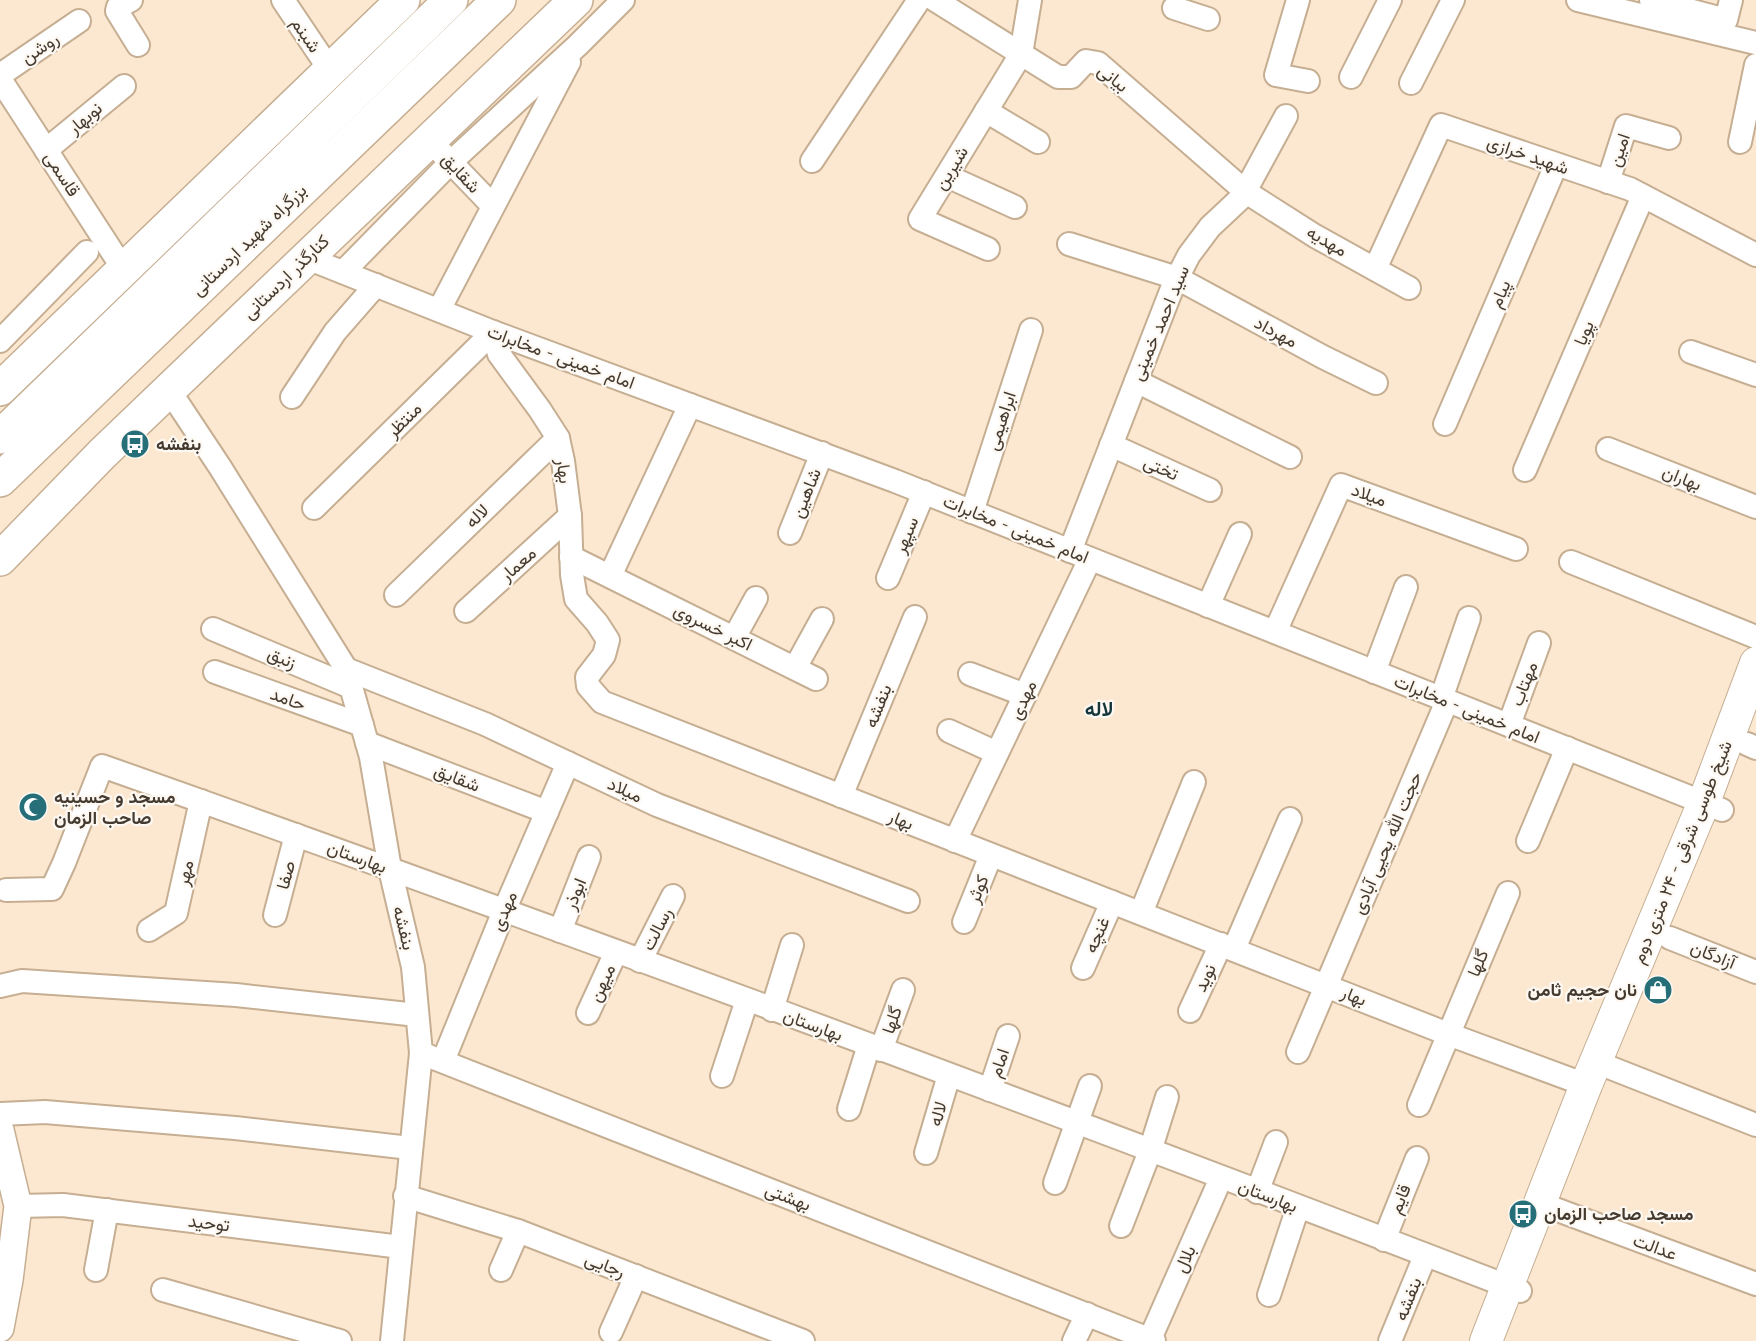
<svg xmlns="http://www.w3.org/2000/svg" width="1756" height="1341" viewBox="0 0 1756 1341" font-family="Quicksand,Vazirmatn,sans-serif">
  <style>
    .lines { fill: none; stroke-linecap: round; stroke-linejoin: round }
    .minor-casing { stroke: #c6ae92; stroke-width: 26 }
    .tertiary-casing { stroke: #c6ae92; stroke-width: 30 }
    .secondary-casing { stroke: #c6ae92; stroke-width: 34 }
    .primary-casing { stroke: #c6ae92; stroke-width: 36 }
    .trunk-casing { stroke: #c6ae92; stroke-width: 36 }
    .minor { stroke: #fff; stroke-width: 22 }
    .tertiary { stroke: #fff; stroke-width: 27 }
    .secondary { stroke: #fff; stroke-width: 32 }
    .primary { stroke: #fff; stroke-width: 33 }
    .trunk { stroke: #fff; stroke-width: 33 }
    .labels { text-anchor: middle; stroke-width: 4.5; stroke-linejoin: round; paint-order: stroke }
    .street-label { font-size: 18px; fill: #443a2f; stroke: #fdf8f2 }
    .poi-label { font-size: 18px; font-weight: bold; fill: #443a2f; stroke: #fdf8f2; text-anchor: start }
    .neighbourhood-label { font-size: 20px; font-weight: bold; fill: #15373b; stroke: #fdf8f2 }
  </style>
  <rect width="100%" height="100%" fill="#fce8d1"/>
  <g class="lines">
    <g class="minor-casing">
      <g id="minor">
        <path d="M131,0L118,7L117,11L138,45"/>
        <path d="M283,0L330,70"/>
        <path d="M935,0L1058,77H1071L1086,61L1098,63L1246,192L1315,236L1409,288"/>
        <path d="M1298,0L1276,75L1308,81"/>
        <path d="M1578,0L1756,43"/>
        <path d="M1651,0L1726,20L1731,0"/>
        <path d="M1174,8L1208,19"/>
        <path d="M0,75L79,21"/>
        <path d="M1351,77L1390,0"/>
        <path d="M0,79L124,270"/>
        <path d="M1411,83L1453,0"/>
        <path d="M986,111L1038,142"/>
        <path d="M1740,142L1756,65"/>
        <path d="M46,150L124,86"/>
        <path d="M440,151L493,206"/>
        <path d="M812,161L919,0"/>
        <path d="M947,176L1015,207"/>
        <path d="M1608,182L1626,126L1669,138"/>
        <path d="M1069,244L1177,278L1323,357L1376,383"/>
        <path d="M988,249L920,219L1021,54L1030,0"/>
        <path d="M307,258L493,332L895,481L1722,810"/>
        <path d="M1375,269L1441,125L1630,189L1756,255"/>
        <path d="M343,272L451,162L578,45L623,0"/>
        <path d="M439,310L569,62"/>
        <path d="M0,341L87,252"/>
        <path d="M1691,352L1756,375"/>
        <path d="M1136,381L1290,457"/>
        <path d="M169,390L220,467L346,669L371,757L390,869L413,967L421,1053L392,1341"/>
        <path d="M292,397L335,332L376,285"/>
        <path d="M1445,424L1556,165"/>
        <path d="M1111,445L1210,490"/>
        <path d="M1608,449L1756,507"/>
        <path d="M1525,470L1643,196"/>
        <path d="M314,508L493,332L499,354L540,410L558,438L563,461L570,516L572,575L576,599L597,623L608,640L604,655L587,677L588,686L602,702L1448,1034L1586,1085"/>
        <path d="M972,512L1031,330"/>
        <path d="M790,533L822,453"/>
        <path d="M1070,551L1173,286L1189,255L1210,227L1242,197L1286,116"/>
        <path d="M571,557L816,679"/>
        <path d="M1571,562L1756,637"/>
        <path d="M610,576L690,405"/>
        <path d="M888,578L924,492"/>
        <path d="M396,595L558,438"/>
        <path d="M1208,606L1240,534"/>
        <path d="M466,611L570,516"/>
        <path d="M213,629L351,687"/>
        <path d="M1275,632L1341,485L1516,549"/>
        <path d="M734,638L756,598"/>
        <path d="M795,668L822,619"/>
        <path d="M346,669L485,724L657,805L908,901"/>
        <path d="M215,672L362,725"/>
        <path d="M1374,672L1406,587"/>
        <path d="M970,674L1025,695"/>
        <path d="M1441,699L1469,618"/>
        <path d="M1509,725L1539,643"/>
        <path d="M949,731L997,753"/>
        <path d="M367,743L547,812"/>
        <path d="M1747,744L1756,748"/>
        <path d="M841,796L915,617"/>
        <path d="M955,841L1090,559"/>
        <path d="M1528,841L1567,748"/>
        <path d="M6,890L52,889L64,863L102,766C577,934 1050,1110 1520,1291"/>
        <path d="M1141,913L1194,782"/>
        <path d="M275,915L296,835"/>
        <path d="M964,922L991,855"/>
        <path d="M149,930L176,913L201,801"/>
        <path d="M560,931L589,857"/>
        <path d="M1670,938L1756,972"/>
        <path d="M1234,949L1290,819"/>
        <path d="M640,961L673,896"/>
        <path d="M1083,968L1112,902"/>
        <path d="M0,986L22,981L236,995L417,1015"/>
        <path d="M772,1010L792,945"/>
        <path d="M1190,1011L1221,944"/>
        <path d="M588,1013L616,952"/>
        <path d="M881,1050L903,990"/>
        <path d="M1298,1052L1447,701"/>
        <path d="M421,1053L1154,1341"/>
        <path d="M443,1061L504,911L568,763"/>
        <path d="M1611,1068L1756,1125"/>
        <path d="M722,1076L747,1000"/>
        <path d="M990,1090L1008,1036"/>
        <path d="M1419,1105L1508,893"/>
        <path d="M849,1109L869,1045"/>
        <path d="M0,1114L45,1112L235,1128L410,1148"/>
        <path d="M926,1153L949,1075"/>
        <path d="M1055,1183L1090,1086"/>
        <path d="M1257,1192L1276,1142"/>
        <path d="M405,1196L518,1231L803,1341"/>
        <path d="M18,1206L63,1205L401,1247"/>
        <path d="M1555,1209L1756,1284"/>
        <path d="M1121,1226L1150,1151L1167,1097"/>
        <path d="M1384,1240L1417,1158"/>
        <path d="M96,1270L107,1210"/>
        <path d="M501,1270L518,1231"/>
        <path d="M163,1290L340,1341"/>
        <path d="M1269,1295L1298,1207"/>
        <path d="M611,1332L636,1276"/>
        <path d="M1150,1339L1221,1178"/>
        <path d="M1074,1341L1087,1314"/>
        <path d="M1390,1341L1425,1256"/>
      </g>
    </g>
    <g class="tertiary-casing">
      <path id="tertiary" d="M0,1130L18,1206L9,1280L0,1328"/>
    </g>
    <g class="secondary-casing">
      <path id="secondary" d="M1486,1341L1586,1085L1704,802L1756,663"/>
    </g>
    <g class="primary-casing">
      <g id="primary">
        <path d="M0,389L403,0"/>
        <path d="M0,559L102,454L576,0"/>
      </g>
    </g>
    <g class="trunk-casing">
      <g id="trunk">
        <path d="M0,437L451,0"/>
        <path d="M0,480L499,0"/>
      </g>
    </g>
    <use href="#minor" class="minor"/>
    <use href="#tertiary" class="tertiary"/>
    <use href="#secondary" class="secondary"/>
    <use href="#primary" class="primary"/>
    <use href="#trunk" class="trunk"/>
  </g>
  <defs>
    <g id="bus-disc" transform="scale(1.5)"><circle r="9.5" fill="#266f79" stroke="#fdf8f2"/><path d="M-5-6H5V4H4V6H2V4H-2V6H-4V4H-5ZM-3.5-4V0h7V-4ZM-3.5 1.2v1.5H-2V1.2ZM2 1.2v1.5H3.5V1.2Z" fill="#fff"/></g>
    <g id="mosque-disc" transform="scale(1.5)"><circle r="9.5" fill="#266f79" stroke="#fdf8f2"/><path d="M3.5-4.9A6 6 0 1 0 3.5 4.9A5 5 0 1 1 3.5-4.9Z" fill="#fff"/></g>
    <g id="shop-disc" transform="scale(1.5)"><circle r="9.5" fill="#266f79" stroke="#fdf8f2"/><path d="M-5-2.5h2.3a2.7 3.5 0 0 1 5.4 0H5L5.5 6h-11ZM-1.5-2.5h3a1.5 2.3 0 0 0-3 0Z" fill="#fff"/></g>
  </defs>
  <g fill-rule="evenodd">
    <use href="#bus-disc" x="135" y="444"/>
    <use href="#mosque-disc" x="33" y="807"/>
    <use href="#shop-disc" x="1658" y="990"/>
    <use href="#bus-disc" x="1523" y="1214"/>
  </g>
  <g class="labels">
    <g class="street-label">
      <text transform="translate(306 35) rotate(56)" y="6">شبنم</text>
      <text transform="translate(40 48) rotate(-34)" y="6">روشن</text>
      <text transform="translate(1113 78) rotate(38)" y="6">بیانی</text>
      <text transform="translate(85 118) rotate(-40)" y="6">نوبهار</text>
      <text transform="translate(1619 150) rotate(-71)" y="6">امین</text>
      <text transform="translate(1528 155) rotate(19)" y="6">شهید خرازی</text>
      <text transform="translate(951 168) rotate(-58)" y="6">شیرین</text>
      <text transform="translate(461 173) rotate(47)" y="6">شقایق</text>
      <text transform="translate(62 174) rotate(57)" y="6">قاسمی</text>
      <text transform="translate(249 240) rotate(-44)" y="6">بزرگراه شهید اردستانی</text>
      <text transform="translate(1327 241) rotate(30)" y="6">مهدیه</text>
      <text transform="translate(286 277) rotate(-44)" y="6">کنارگذر اردستانی</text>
      <text transform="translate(1500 294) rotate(-67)" y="6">پیام</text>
      <text transform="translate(1160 323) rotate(-67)" y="6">سید احمد خمینی</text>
      <text transform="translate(1276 332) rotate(28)" y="6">مهرداد</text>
      <text transform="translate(1584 333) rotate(-67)" y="6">پویا</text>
      <text transform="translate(561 357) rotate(20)" y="6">امام خمینی - مخابرات</text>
      <text transform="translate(404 420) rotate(-45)" y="6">منتظر</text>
      <text transform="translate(1001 421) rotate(-72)" y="6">ابراهیمی</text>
      <text transform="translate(1161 468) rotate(24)" y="6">تختی</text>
      <text transform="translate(564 471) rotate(82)" y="6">بهار</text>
      <text transform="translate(1682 478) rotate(22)" y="6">بهاران</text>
      <text transform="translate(806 493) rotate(-68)" y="6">شاهین</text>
      <text transform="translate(1369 495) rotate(20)" y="6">میلاد</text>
      <text transform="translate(477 516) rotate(-44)" y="6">لاله</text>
      <text transform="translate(1016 529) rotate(22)" y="6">امام خمینی - مخابرات</text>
      <text transform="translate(906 535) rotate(-67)" y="6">سپهر</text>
      <text transform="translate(518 564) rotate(-42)" y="6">معمار</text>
      <text transform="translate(713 627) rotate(26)" y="6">اکبر خسروی</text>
      <text transform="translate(282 658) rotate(23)" y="6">زنبق</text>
      <text transform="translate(1524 684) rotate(-69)" y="6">مهتاب</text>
      <text transform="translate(288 699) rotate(20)" y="6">حامد</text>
      <text transform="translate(1023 700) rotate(-65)" y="6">مهدی</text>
      <text transform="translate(878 706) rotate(-68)" y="6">بنفشه</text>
      <text transform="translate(1467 709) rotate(22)" y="6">امام خمینی - مخابرات</text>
      <text transform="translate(457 778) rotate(21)" y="6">شقایق</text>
      <text transform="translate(625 790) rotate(25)" y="6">میلاد</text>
      <text transform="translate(901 820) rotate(22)" y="6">بهار</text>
      <text transform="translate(1387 843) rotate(-67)" y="6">حجت الله یحیی آبادی</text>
      <text transform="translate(1682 852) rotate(-68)" y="6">شیخ طوسی شرقی - ۲۴ متری دوم</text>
      <text transform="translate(357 857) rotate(20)" y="6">بهارستان</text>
      <text transform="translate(185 873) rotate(-77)" y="6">مهر</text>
      <text transform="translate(286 875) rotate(-75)" y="6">صفا</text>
      <text transform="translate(978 889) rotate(-68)" y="6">کوثر</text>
      <text transform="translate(575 894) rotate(-68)" y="6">ابوذر</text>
      <text transform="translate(504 911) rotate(-67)" y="6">مهدی</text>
      <text transform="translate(404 928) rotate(76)" y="6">بنفشه</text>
      <text transform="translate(657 929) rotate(-63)" y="6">رسالت</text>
      <text transform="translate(1097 935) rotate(-66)" y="6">غنچه</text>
      <text transform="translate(1713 955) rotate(22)" y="6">آزادگان</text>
      <text transform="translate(1478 963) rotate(-67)" y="6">گلها</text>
      <text transform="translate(1205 978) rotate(-65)" y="6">نوید</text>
      <text transform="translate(602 983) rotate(-65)" y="6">میهن</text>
      <text transform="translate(1354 996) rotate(22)" y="6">بهار</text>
      <text transform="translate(892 1020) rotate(-71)" y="6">گلها</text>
      <text transform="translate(813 1025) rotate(20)" y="6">بهارستان</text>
      <text transform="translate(999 1063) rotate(-71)" y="6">امام</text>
      <text transform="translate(938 1114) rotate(-74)" y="6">لاله</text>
      <text transform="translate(1268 1196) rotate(21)" y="6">بهارستان</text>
      <text transform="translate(788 1197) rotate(21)" y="6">بهشتی</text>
      <text transform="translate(1400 1199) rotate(-68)" y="6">قایم</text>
      <text transform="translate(209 1223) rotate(7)" y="6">توحید</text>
      <text transform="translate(1655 1247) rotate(20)" y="6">عدالت</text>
      <text transform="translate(1185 1259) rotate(-66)" y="6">بلال</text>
      <text transform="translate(605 1265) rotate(21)" y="6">رجایی</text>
      <text transform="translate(1408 1299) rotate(-68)" y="6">بنفشه</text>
    </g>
    <g class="poi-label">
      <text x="156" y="450">بنفشه</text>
      <text x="54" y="803">مسجد و حسینیه<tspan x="54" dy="21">صاحب الزمان</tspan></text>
      <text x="1637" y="996" text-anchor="end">نان حجیم ثامن</text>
      <text x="1544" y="1220">مسجد صاحب الزمان</text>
    </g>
    <g class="neighbourhood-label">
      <text x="1099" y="716">لاله</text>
    </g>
  </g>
</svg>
